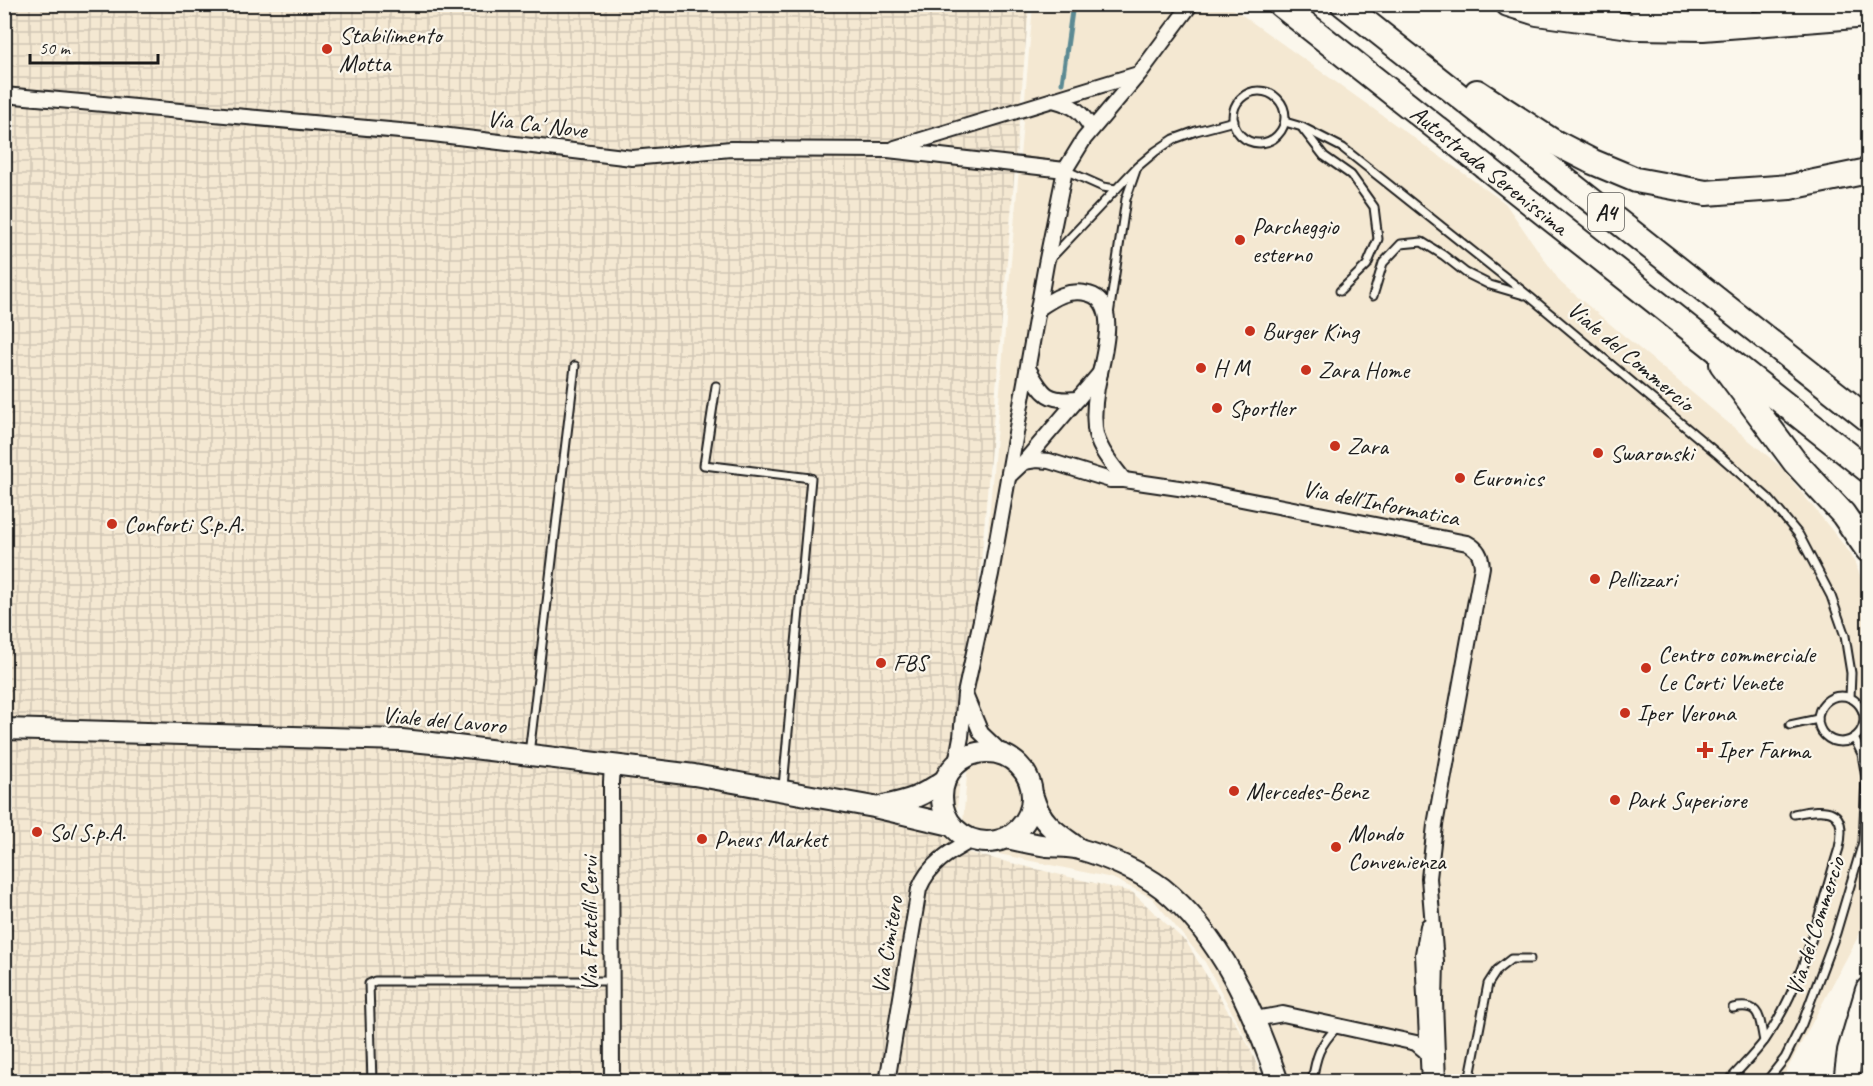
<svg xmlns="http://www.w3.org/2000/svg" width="1873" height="1086" viewBox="0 0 1873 1086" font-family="Caveat,sans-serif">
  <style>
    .built { fill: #f4e8d2 }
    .industrial { fill: url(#industrial-grid) }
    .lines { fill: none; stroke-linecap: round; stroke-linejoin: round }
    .stream { stroke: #5b8a93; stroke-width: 5 }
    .lane-casing { stroke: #1c1c1c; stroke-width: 11 }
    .street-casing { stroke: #1c1c1c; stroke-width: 18 }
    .secondary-casing { stroke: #1c1c1c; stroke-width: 24 }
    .highway-casing { stroke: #1c1c1c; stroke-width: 28 }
    .lane { stroke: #fbf7ec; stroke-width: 7 }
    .street { stroke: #fbf7ec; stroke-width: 14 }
    .secondary { stroke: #fbf7ec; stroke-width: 20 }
    .highway { stroke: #fbf7ec; stroke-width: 24 }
    .poi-dot { fill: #c8321e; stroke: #fbf7ec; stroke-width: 2 }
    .labels { text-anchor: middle; stroke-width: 4.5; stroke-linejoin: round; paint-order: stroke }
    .shield { fill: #fbf7ec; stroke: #5f5e5a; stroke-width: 1.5 }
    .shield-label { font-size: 22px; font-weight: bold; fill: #1c1c1c }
    .poi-label { font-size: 24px; fill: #1c1c1c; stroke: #fbf7ec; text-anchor: start }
    .street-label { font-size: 24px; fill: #1c1c1c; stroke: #fbf7ec }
  </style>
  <defs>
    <pattern id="industrial-grid" width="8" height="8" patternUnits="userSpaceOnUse" patternTransform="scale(1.5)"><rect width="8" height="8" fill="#f4e8d2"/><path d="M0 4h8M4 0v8" fill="none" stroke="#d1c6b4"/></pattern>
  </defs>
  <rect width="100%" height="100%" fill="#fbf7ec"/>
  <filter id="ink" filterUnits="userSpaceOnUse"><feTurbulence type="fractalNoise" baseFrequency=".0167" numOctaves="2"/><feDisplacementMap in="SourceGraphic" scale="12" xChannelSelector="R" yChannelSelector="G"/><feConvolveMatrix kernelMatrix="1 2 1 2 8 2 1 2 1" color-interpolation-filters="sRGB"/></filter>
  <g filter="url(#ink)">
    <path class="built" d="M1033,5H1228L1505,203L1561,283L1781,467L1851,554L1868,594V918L1781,1081H1269L1205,962L1152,898L1112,878L961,846Z"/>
    <path class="industrial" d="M5,5H1029L981,563L953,849L1132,892L1187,943L1249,1046L1264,1081L5,1082Z"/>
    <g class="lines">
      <path class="stream" d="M1062,83L1073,4"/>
      <g class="lane-casing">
        <g id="lane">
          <circle cx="1259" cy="117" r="26"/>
          <path d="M1285,122L1302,127L1343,148L1530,297L1719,455L1769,499L1799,535L1831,596L1845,636L1851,673L1850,698"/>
          <path d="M1303,129L1324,156L1351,175L1374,207L1378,239L1367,265L1340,291"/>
          <path d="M1065,170L1103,187L1116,189"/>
          <path d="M1051,258L1137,167L1156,151L1174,139L1196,131L1234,121"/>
          <path d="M1373,296L1383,263L1401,244L1422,242L1443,255L1466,273L1490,285L1524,295"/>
          <path d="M1109,315L1126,199L1136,170"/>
          <path d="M716,386L704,465L811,478L783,787"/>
          <circle cx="1841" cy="719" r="23"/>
          <path d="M1790,725L1818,719"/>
          <path d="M529,754L575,366"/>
          <path d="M1733,1008C1762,1002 1759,1019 1764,1041"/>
          <path d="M372,1082L369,984L375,981H612"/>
          <path d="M1312,1082C1316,1056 1319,1046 1337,1027"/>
          <path d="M1469,1082L1488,984L1497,970L1511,959H1530"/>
          <path d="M1728,1082C1740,1068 1754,1055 1765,1040C1804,984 1819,912 1839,848C1848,807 1827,807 1794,814"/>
          <path d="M1766,1082L1785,1058L1802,1024L1836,933L1863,842L1866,778L1862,754L1854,738"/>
        </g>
      </g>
      <g class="street-casing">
        <g id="street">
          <path d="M4,95L433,134L632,158L731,149L888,150L1065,170"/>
          <path d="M1053,100C1075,106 1080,110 1092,129"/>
          <path d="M895,148L1138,74"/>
          <path d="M1038,309C1054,298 1069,288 1089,294C1119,302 1104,352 1100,373C1096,390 1093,410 1095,428C1097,448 1112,464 1124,480"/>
          <path d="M1028,368C1043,394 1046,402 1078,399"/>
          <path d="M1024,462L1100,373"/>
          <path d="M1008,477L1024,462L1036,460L1049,461L1110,480H1124L1206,492L1467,543C1478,549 1481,555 1482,567L1435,825L1429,878L1436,962L1435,1001L1438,1082"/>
          <path d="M966,697L981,733L1003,754"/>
          <path d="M956,763L961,737L965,694L991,574L1046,264L1065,170L1084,139L1139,74L1191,4"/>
          <path d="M1428,926L1423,954L1429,1082"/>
          <path d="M1255,1019L1283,1014L1416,1043L1428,1053"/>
          <path d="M612,1082L611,782L612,765"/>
          <path d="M887,1082L919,889C929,864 949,852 972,840"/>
        </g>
      </g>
      <g class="secondary-casing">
        <g id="secondary">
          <path d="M4,729L402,740L432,743L694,775L874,807L951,825"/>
          <circle cx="987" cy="797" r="45"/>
          <path d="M1033,797C1041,824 1056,832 1078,848"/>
          <path d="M883,806C912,800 920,797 945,780"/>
          <path d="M1007,838C1020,841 1034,844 1047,846C1058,847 1069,846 1079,849C1105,856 1141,872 1162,888C1221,935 1254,1012 1278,1082"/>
        </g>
      </g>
      <g class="highway-casing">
        <g id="highway">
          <path id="s1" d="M1280,4L1868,470"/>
          <path d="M1343,4L1868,419"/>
          <path d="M1508,4L1537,13L1637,27L1703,28L1868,15"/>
          <path d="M1639,4L1710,7L1742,4"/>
          <path d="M1477,92L1552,141L1593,162L1636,180L1706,193L1790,187L1868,171"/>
          <path d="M1722,364L1795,462L1843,514L1868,550"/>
          <path d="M1846,1082L1850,1051L1868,990"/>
        </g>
      </g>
      <use href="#lane" class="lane"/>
      <use href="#street" class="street"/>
      <use href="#secondary" class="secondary"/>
      <use href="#highway" class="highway"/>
    </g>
  </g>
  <g class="poi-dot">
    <circle cx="327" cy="49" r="6"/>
    <circle cx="1240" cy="240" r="6"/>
    <circle cx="1250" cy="331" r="6"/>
    <circle cx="1201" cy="368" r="6"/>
    <circle cx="1306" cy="370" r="6"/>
    <circle cx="1217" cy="408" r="6"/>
    <circle cx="1335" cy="446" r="6"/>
    <circle cx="1598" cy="453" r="6"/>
    <circle cx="1460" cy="478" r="6"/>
    <circle cx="112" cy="524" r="6"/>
    <circle cx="1595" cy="579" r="6"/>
    <circle cx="881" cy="663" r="6"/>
    <circle cx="1646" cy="668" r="6"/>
    <circle cx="1625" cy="713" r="6"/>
    <path d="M1702 741h6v6h6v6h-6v6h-6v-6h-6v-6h6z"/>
    <circle cx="1234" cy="791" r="6"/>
    <circle cx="1615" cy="800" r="6"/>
    <circle cx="37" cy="832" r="6"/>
    <circle cx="702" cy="839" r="6"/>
    <circle cx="1336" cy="847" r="6"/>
  </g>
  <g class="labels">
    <rect class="shield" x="1588" y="193" width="36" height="38" rx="4.5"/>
    <g class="shield-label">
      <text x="1606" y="220">A4</text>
    </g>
    <g class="poi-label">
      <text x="339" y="43">Stabilimento<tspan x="339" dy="28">Motta</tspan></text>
      <text x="1252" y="234">Parcheggio<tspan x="1252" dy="28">esterno</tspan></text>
      <text x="1262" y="339">Burger King</text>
      <text x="1213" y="376">H M</text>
      <text x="1318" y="378">Zara Home</text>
      <text x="1229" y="416">Sportler</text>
      <text x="1347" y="454">Zara</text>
      <text x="1610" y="461">Swaronski</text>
      <text x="1472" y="486">Euronics</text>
      <text x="124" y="532">Conforti S.p.A.</text>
      <text x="1607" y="587">Pellizzari</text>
      <text x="1658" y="662">Centro commerciale<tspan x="1658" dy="28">Le Corti Venete</tspan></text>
      <text x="893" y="671">FBS</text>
      <text x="1637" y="721">Iper Verona</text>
      <text x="1717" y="758">Iper Farma</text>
      <text x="1246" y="799">Mercedes-Benz</text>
      <text x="1627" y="808">Park Superiore</text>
      <text x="49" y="840">Sol S.p.A.</text>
      <text x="1348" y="841">Mondo<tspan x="1348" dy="28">Convenienza</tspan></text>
      <text x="714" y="847">Pneus Market</text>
    </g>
    <g class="street-label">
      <text transform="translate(537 124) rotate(7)" y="8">Via Ca' Nove</text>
      <text dy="8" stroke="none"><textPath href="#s1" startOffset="267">Autostrada Serenissima</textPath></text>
      <text transform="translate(1631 356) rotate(40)" y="8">Viale del Commercio</text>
      <text transform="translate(1381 503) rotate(11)" y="8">Via dell'Informatica</text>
      <text transform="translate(444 720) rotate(5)" y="8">Viale del Lavoro</text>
      <text transform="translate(589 924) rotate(-90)" y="8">Via Fratelli Cervi</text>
      <text transform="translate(1815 926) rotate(-72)" y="8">Via del Commercio</text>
      <text transform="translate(887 945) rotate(-81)" y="8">Via Cimitero</text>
    </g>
  </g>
  <rect width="1873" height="1086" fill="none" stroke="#fbf7ec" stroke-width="24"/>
  <rect x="12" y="12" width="1849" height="1062" fill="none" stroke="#1c1c1c" stroke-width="2" filter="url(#ink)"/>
  <path d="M30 54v9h128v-9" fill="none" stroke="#1c1c1c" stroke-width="3"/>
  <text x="39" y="54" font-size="18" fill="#1c1c1c" stroke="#fbf7ec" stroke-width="4.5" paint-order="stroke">50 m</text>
</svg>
